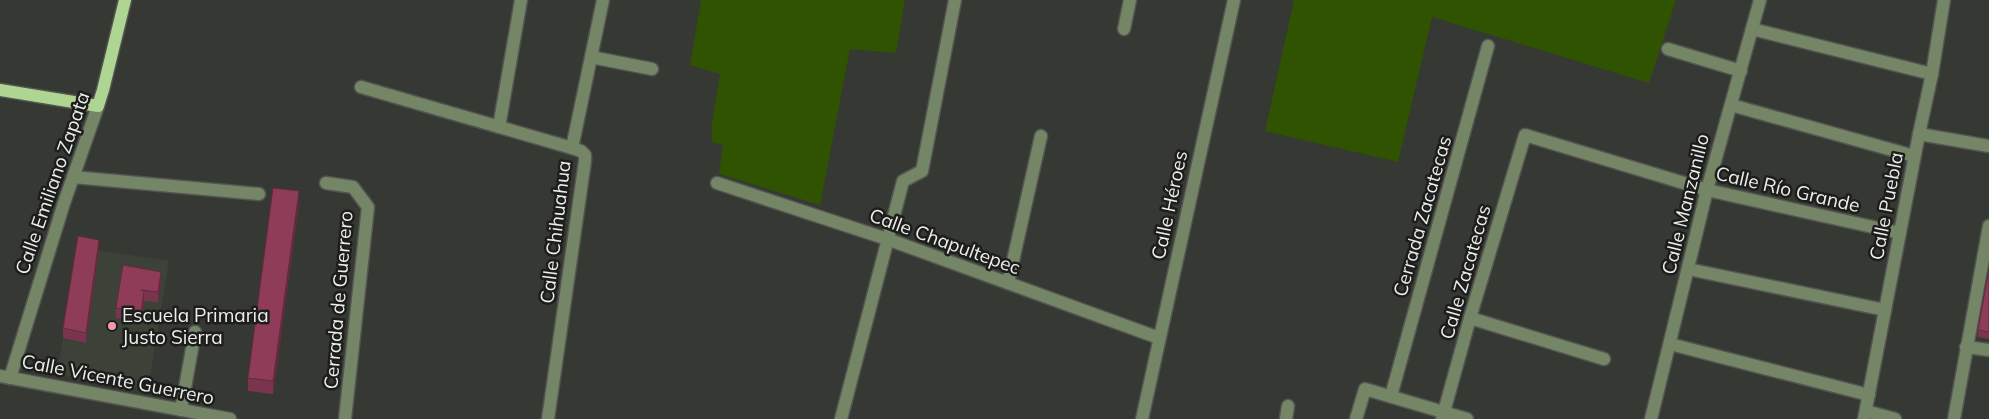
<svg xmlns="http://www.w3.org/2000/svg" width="1989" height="419" viewBox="0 0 1989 419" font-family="Mulish,sans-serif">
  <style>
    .built { fill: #3c4237 }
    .green { fill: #2f5300 }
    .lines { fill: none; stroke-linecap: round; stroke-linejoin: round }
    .minor-casing { stroke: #525551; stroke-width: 15 }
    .major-casing { stroke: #525551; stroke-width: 15 }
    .minor { stroke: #748666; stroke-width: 12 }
    .major { stroke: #afd592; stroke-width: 12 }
    .wall { fill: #7b344d }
    .shaded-wall { fill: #642a3e }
    .building { fill: #8f3c59; stroke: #642a3e }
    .poi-dot { fill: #f19ab4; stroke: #1d1e1c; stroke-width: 2 }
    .labels { text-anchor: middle; stroke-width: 5; stroke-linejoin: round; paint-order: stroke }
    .street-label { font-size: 19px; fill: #edefec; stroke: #1d1e1c }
    .poi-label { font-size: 19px; fill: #edefec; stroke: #1d1e1c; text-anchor: start }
  </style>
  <rect width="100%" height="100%" fill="#353833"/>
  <path class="built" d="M78,247L169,261L148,389L57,374Z"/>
  <g class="green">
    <path d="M701,0H905L896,53L850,49L820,205L719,174L723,145L712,142V123L720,74L690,65Z"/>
    <path d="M1294,0H1676L1649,83L1432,17L1398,162L1265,131Z"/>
  </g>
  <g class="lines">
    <g class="minor-casing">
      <g id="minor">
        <path d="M1124,29L1130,0"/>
        <path d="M1752,29L1932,74"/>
        <path d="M1668,49L1741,71"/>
        <path d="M591,57L652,69"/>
        <path d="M361,87L572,148L581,151L585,155V161L548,419"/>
        <path d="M1731,105L1914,156"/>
        <path d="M499,127L521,0"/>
        <path d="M1919,134L1989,146"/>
        <path d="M572,148L603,0"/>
        <path d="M73,177L259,194"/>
        <path d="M326,183L353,187L368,207L345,419"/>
        <path d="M717,183L887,239L1159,338"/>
        <path d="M1688,269L1885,310"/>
        <path d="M1008,283L1041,136"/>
        <path d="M1470,318L1604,359"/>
        <path d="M1670,344L1869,395"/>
        <path d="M1966,347L1989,350"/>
        <path d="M0,376L230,419"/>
        <path d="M10,378L64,203L98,106"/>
        <path d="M1391,396L1488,46"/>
        <path d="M181,410L195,332"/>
        <path d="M1866,411L1895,419"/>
        <path d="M841,419L903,181L922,171L955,0"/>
        <path d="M1142,419L1234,0"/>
        <path d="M1286,419L1288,406"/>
        <path d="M1356,419L1365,389L1467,419"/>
        <path d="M1442,419L1470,318L1525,135L1707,190L1900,233"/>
        <path d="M1651,419L1707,190L1760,0"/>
        <path d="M1864,419L1919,134L1932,74L1944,0"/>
        <path d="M1954,419L1989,226"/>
      </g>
    </g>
    <g class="major-casing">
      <path id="major" d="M0,90L98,106L103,90L125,0"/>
    </g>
    <use href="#minor" class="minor"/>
    <use href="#major" class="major"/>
  </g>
  <g class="wall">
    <path d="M299,204L273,394L248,391V378Z"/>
    <path d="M99,250L86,343L63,338V328Z"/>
    <path d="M1989,268V339L1978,337V330Z"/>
    <path d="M161,272V282L158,302L144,301L141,323L116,318V308Z"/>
  </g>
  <g class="shaded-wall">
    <path d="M299,191V204L273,394V381Z"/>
    <path d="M99,240V250L86,343V333Z"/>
    <path d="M161,272V282L158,302V292Z"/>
    <path d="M144,291V301L141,323V313Z"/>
  </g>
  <g class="building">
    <path d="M273,188L299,191L273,381L248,378Z"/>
    <path d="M78,236L99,240L86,333L63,328Z"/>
    <path d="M123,265L161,272L158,292L141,290L144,291L141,313L116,308Z"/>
    <path d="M1989,268V332L1978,330Z"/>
  </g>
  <circle class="poi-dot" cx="112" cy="326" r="5"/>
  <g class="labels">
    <g class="street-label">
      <text transform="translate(52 183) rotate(-71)" y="7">Calle Emiliano Zapata</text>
      <text transform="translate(1788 189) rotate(13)" y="7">Calle Río Grande</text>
      <text transform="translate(1685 204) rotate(-76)" y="7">Calle Manzanillo</text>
      <text transform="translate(1169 205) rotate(-78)" y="7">Calle Héroes</text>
      <text transform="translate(1886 206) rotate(-79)" y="7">Calle Puebla</text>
      <text transform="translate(1422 216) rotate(-74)" y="7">Cerrada Zacatecas</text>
      <text transform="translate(555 232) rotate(-83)" y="7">Calle Chihuahua</text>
      <text transform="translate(945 241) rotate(20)" y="7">Calle Chapultepec</text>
      <text transform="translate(1465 272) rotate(-74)" y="7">Calle Zacatecas</text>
      <text transform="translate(338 300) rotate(-85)" y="7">Cerrada de Guerrero</text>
      <text transform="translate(118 379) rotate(11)" y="7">Calle Vicente Guerrero</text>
    </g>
    <g class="poi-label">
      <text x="122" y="322">Escuela Primaria<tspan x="122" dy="22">Justo Sierra</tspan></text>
    </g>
  </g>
</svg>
